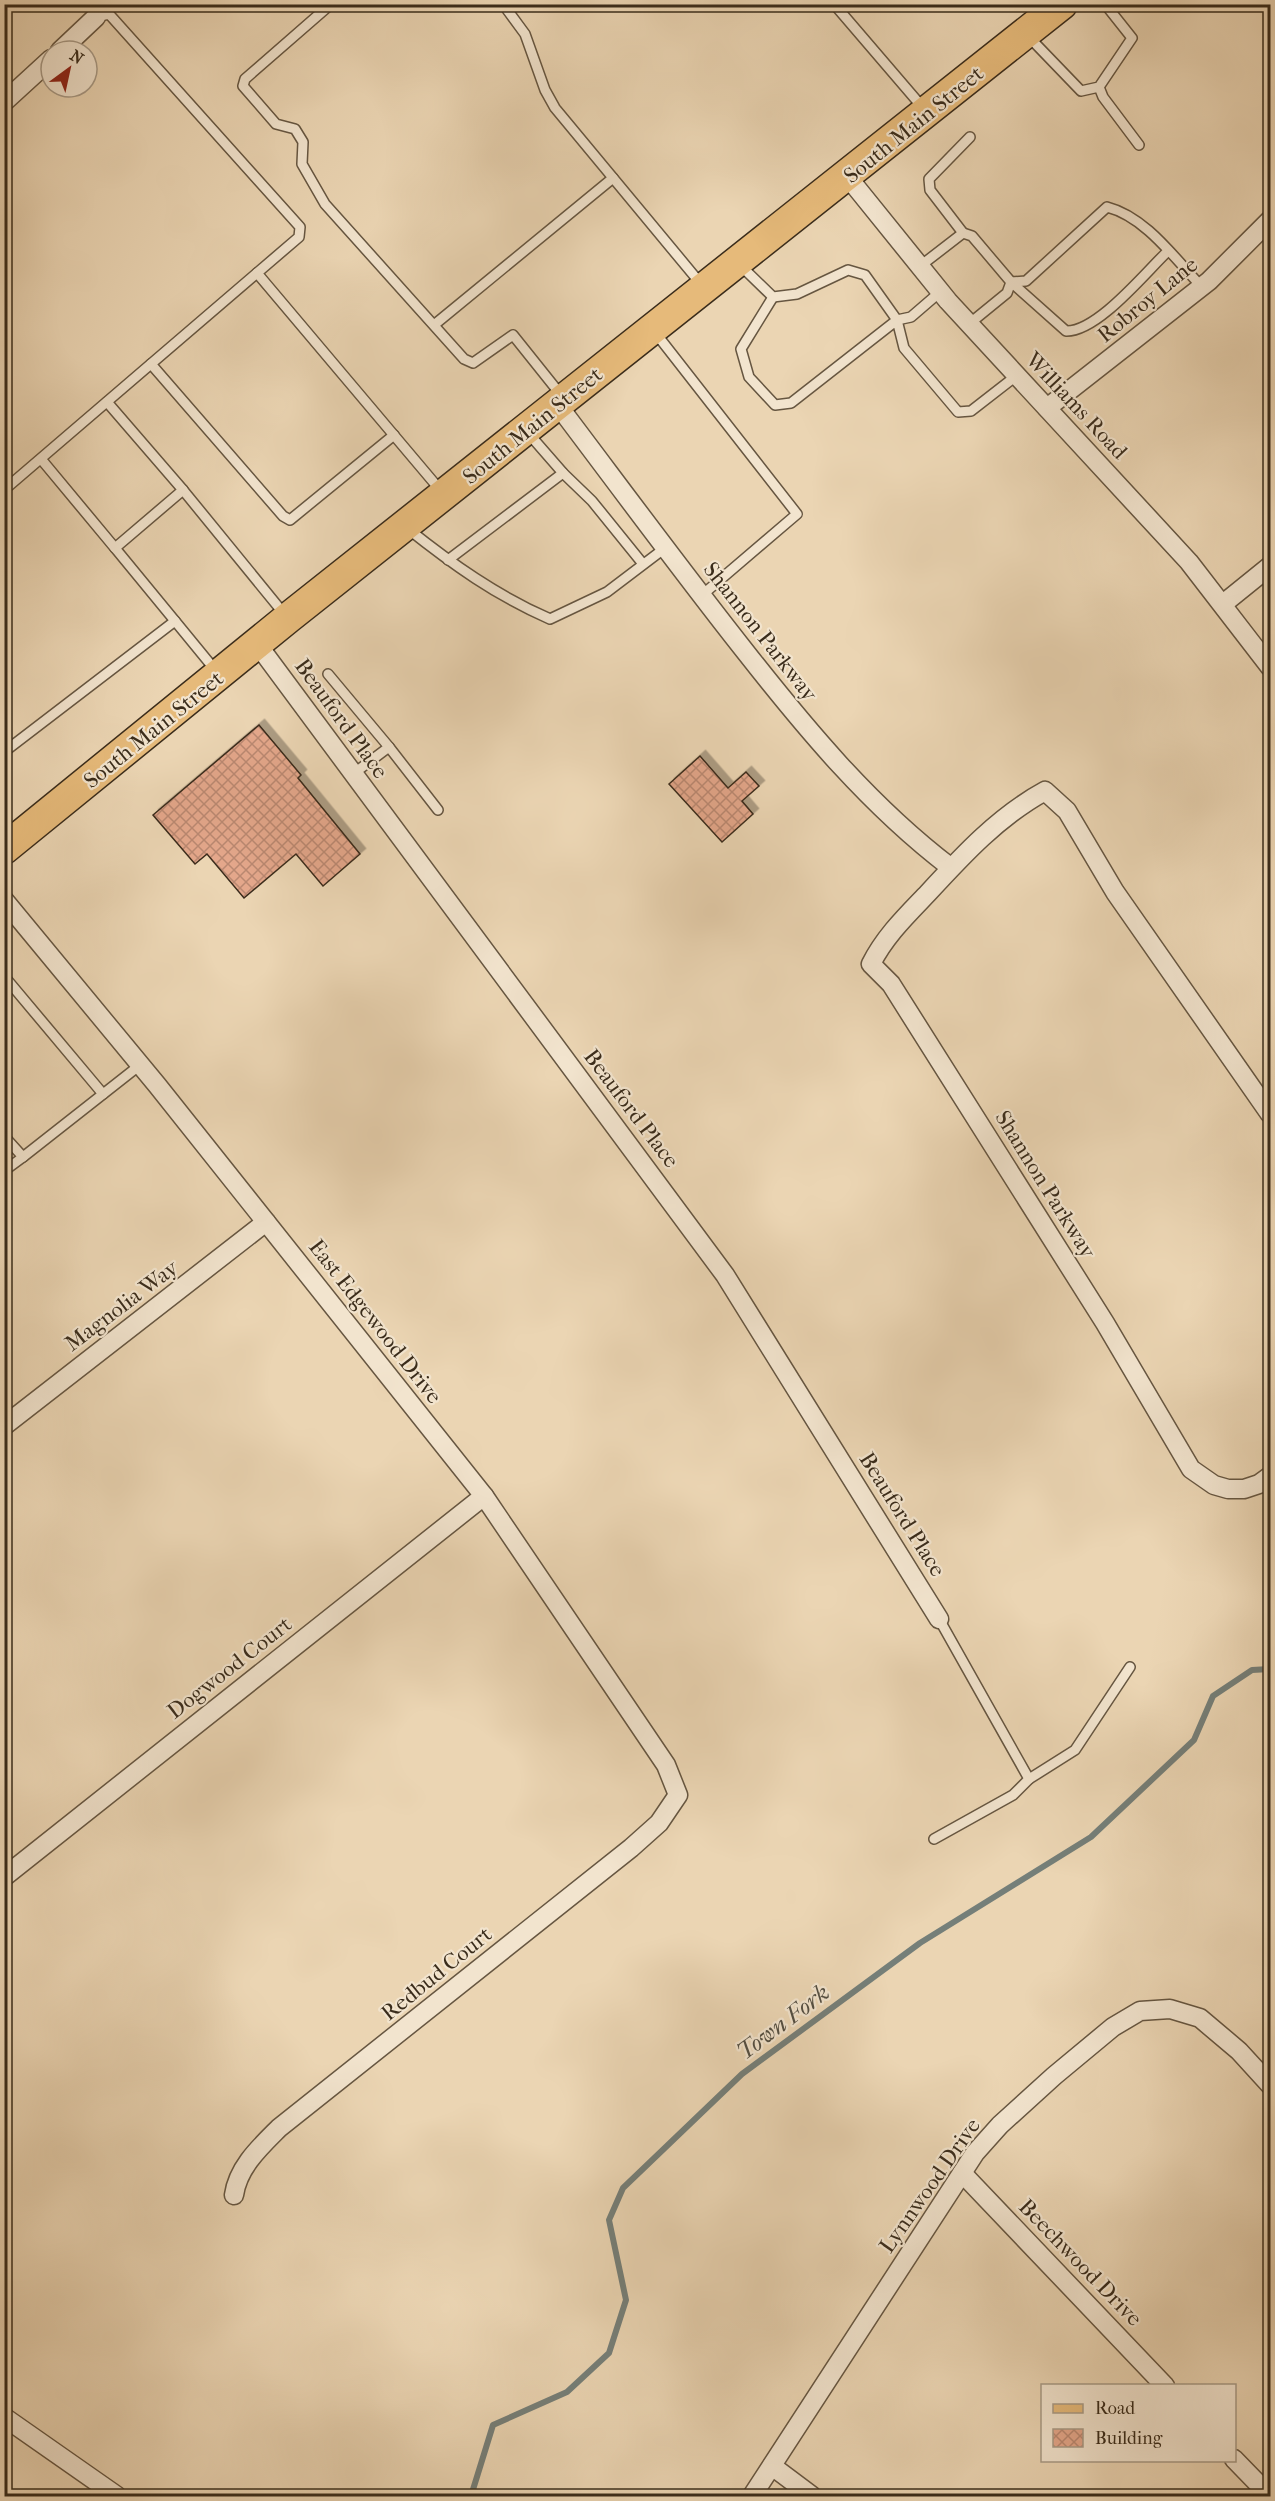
<svg xmlns="http://www.w3.org/2000/svg" width="1275" height="2501" viewBox="0 0 1275 2501" font-family="'IM FELL French Canon',serif">
  <style>
    .lines { fill: none; stroke-linecap: round; stroke-linejoin: round }
    .stream { stroke: #757f79; stroke-width: 6 }
    .building { fill: url(#building-cross-hatch); stroke: #3a2c1b; stroke-width: 1.5; filter: url(#shadow) }
    .service-casing { stroke: #665641; stroke-width: 12 }
    .minor-casing { stroke: #665641; stroke-width: 21 }
    .primary-casing { stroke: #3a2c1b; stroke-width: 33 }
    .service { stroke: #f2e4ce; stroke-width: 9 }
    .minor { stroke: #f2e4ce; stroke-width: 18 }
    .primary { stroke: #e6ba7a; stroke-width: 30 }
    .labels { text-anchor: middle; stroke-width: 4.5; stroke-linejoin: round; paint-order: stroke }
    .street-label { font-size: 22px; fill: #3a2c1b; stroke: #f2e4ce }
    .water-label { font-size: 24px; font-style: italic; fill: #534e42; stroke: #f2e4ce }
  </style>
  <defs>
    <pattern id="building-cross-hatch" width="8" height="8" patternUnits="userSpaceOnUse" patternTransform="scale(1.5)"><rect width="8" height="8" fill="#e4a78b"/><path d="M0 0l8 8M0 8l8-8" fill="none" stroke="#ba8871"/></pattern>
    <filter id="shadow"><feDropShadow dx="5.5" dy="-5.5" stdDeviation="0" flood-color="#0004"/></filter>
  </defs>
  <rect width="100%" height="100%" fill="#ebd5b3"/>
  <filter id="stains"><feTurbulence type="fractalNoise" baseFrequency=".00333" numOctaves="4"/><feColorMatrix values="0 0 0 0 .2 0 0 0 0 .09 0 0 0 0 .02 0 0 0 .5 -.17"/></filter>
  <radialGradient id="worn" r=".72"><stop offset=".6" stop-color="#630" stop-opacity="0"/><stop offset="1" stop-color="#630" stop-opacity=".3"/></radialGradient>
  <g class="lines">
    <path class="stream" d="M471,2496L493,2425L567,2392L609,2353L626,2300L609,2220L623,2188L742,2074L920,1943L1091,1837L1194,1740L1213,1696L1252,1670L1270,1669"/>
  </g>
  <g class="building">
    <path d="M259,725L301,775L298,778L360,854L323,886L296,854L244,898L207,854L195,864L153,815Z"/>
    <path d="M700,756L728,788L746,772L759,786L742,801L753,814L722,842L669,784Z"/>
  </g>
  <g class="lines">
    <g class="service-casing">
      <g id="service">
        <path d="M331,4L245,79L243,86L276,124L295,129L303,142L302,164L325,204L464,359L473,363L513,335L561,395"/>
        <path d="M503,4L525,34L545,90L555,108L701,284"/>
        <path d="M834,4L924,109"/>
        <path d="M96,17L109,14L300,227L299,237L257,273L441,491"/>
        <path d="M1028,36L1081,91L1099,87L1132,38L1105,4"/>
        <path d="M1099,87L1103,97L1139,145"/>
        <path d="M963,233L930,190L929,179L970,137"/>
        <path d="M739,264L773,297L797,294L848,270L865,275L897,320L911,317L940,292"/>
        <path d="M919,267L963,233L972,236L1011,282L1007,293L969,324"/>
        <path d="M1011,282L1026,281L1107,207C1146,217 1175,259 1202,287"/>
        <path d="M1011,282L1066,331C1097,332 1144,274 1167,252"/>
        <path d="M773,297L741,349L749,377L775,405L791,403L897,320L904,348L958,412L971,411L1016,376"/>
        <path d="M434,325L613,178"/>
        <path d="M654,331L797,514L701,596"/>
        <path d="M151,364L283,516L290,520L394,435"/>
        <path d="M107,402L183,490"/>
        <path d="M529,434L563,473L592,501L643,564"/>
        <path d="M41,459L115,548"/>
        <path d="M4,490L257,273"/>
        <path d="M407,528C452,564 497,596 550,619L607,592L665,548"/>
        <path d="M448,560L563,473"/>
        <path d="M175,621L115,548L183,490L285,615"/>
        <path d="M328,674L389,747L353,774"/>
        <path d="M389,747L438,810"/>
        <path d="M4,752L175,621L216,671"/>
        <path d="M4,976L103,1094"/>
        <path d="M4,1136L23,1157L140,1065"/>
        <path d="M4,1171L23,1157"/>
        <path d="M1029,1779L1075,1750L1130,1667"/>
        <path d="M934,1839L1013,1795L1029,1779L939,1619"/>
      </g>
    </g>
    <g class="minor-casing">
      <g id="minor">
        <path d="M60,51L96,17"/>
        <path d="M4,102L51,59"/>
        <path d="M847,176L948,301L1189,562L1270,667"/>
        <path d="M557,404C619,486 680,569 744,650C806,729 870,806 950,867"/>
        <path d="M1047,408L1209,281L1270,220"/>
        <path d="M1223,604L1270,566"/>
        <path d="M258,645L725,1275L939,1619"/>
        <path d="M4,900L157,1085L484,1496L666,1765L678,1795L659,1823L631,1848L279,2128C260,2147 238,2167 234,2195"/>
        <path d="M1270,1114L1115,892L1067,811L1045,791C999,816 963,855 928,893C907,915 885,936 871,964L891,984L1105,1323L1191,1469L1214,1485L1228,1489H1244L1259,1484L1270,1476"/>
        <path d="M4,1426L266,1222"/>
        <path d="M4,1877L484,1496"/>
        <path d="M962,2173L1165,2386"/>
        <path d="M4,2417L117,2496"/>
        <path d="M1234,2459L1270,2496"/>
        <path d="M772,2466L812,2496"/>
        <path d="M752,2496L975,2153L1000,2125L1054,2076L1113,2027L1140,2011L1170,2009L1200,2018L1239,2051L1270,2085"/>
      </g>
    </g>
    <g class="primary-casing">
      <path id="primary" d="M4,849L288,618L1062,4"/>
    </g>
    <use href="#service" class="service"/>
    <use href="#minor" class="minor"/>
    <use href="#primary" class="primary"/>
  </g>
  <g class="labels">
    <g class="street-label">
      <text transform="translate(913 124) rotate(-39)" y="8">South Main Street</text>
      <text transform="translate(1147 299) rotate(-39)" y="8">Robroy Lane</text>
      <text transform="translate(1077 405) rotate(47)" y="8">Williams Road</text>
      <text transform="translate(532 425) rotate(-39)" y="8">South Main Street</text>
      <text transform="translate(761 631) rotate(52)" y="8">Shannon Parkway</text>
      <text transform="translate(342 718) rotate(54)" y="8">Beauford Place</text>
      <text transform="translate(153 729) rotate(-39)" y="8">South Main Street</text>
      <text transform="translate(632 1108) rotate(53)" y="8">Beauford Place</text>
      <text transform="translate(1046 1184) rotate(58)" y="8">Shannon Parkway</text>
      <text transform="translate(121 1305) rotate(-37)" y="8">Magnolia Way</text>
      <text transform="translate(376 1321) rotate(52)" y="8">East Edgewood Drive</text>
      <text transform="translate(903 1514) rotate(58)" y="8">Beauford Place</text>
      <text transform="translate(229 1667) rotate(-38)" y="8">Dogwood Court</text>
      <text transform="translate(436 1973) rotate(-39)" y="8">Redbud Court</text>
      <text transform="translate(929 2185) rotate(-55)" y="8">Lynnwood Drive</text>
      <text transform="translate(1081 2262) rotate(46)" y="8">Beechwood Drive</text>
    </g>
    <g class="water-label">
      <text transform="translate(783 2022) rotate(-37)" y="8">Town Fork</text>
    </g>
  </g>
  <rect width="1275" height="2501" fill="none" stroke="#ebd5b3" stroke-width="24"/>
  <rect x="6" y="6" width="1263" height="2489" fill="none" stroke="#3a2c1b" stroke-width="3"/>
  <rect x="12" y="12" width="1251" height="2477" fill="none" stroke="#3a2c1b" stroke-width="1.5"/>
  <rect x="1041" y="2384" width="195" height="78" fill="#f2e4ce" stroke="#a89a86" stroke-width="1.5"/>
  <rect x="1053" y="2404" width="30" height="9" fill="#e6ba7a" stroke="#a89a86" stroke-width="1.5"/>
  <text x="1095" y="2414" font-size="18" fill="#3a2c1b">Road</text>
  <rect x="1053" y="2429" width="30" height="18" fill="url(#building-cross-hatch)" stroke="#a89a86" stroke-width="1.5"/>
  <text x="1095" y="2444" font-size="18" fill="#3a2c1b">Building</text>
  <g transform="translate(69 69) rotate(33)"><circle r="28" fill="#f2e4ce" stroke="#a89a86" stroke-width="1.5"/>
  <path d="M0-4.5L10 22L0 15L-10 22Z" fill="#8f2418"/>
  <text y="-9" font-size="16" font-weight="bold" text-anchor="middle" fill="#3a2c1b">N</text>
  </g>
  <rect width="100%" height="100%" filter="url(#stains)"/>
  <rect width="100%" height="100%" fill="url(#worn)"/>
</svg>
